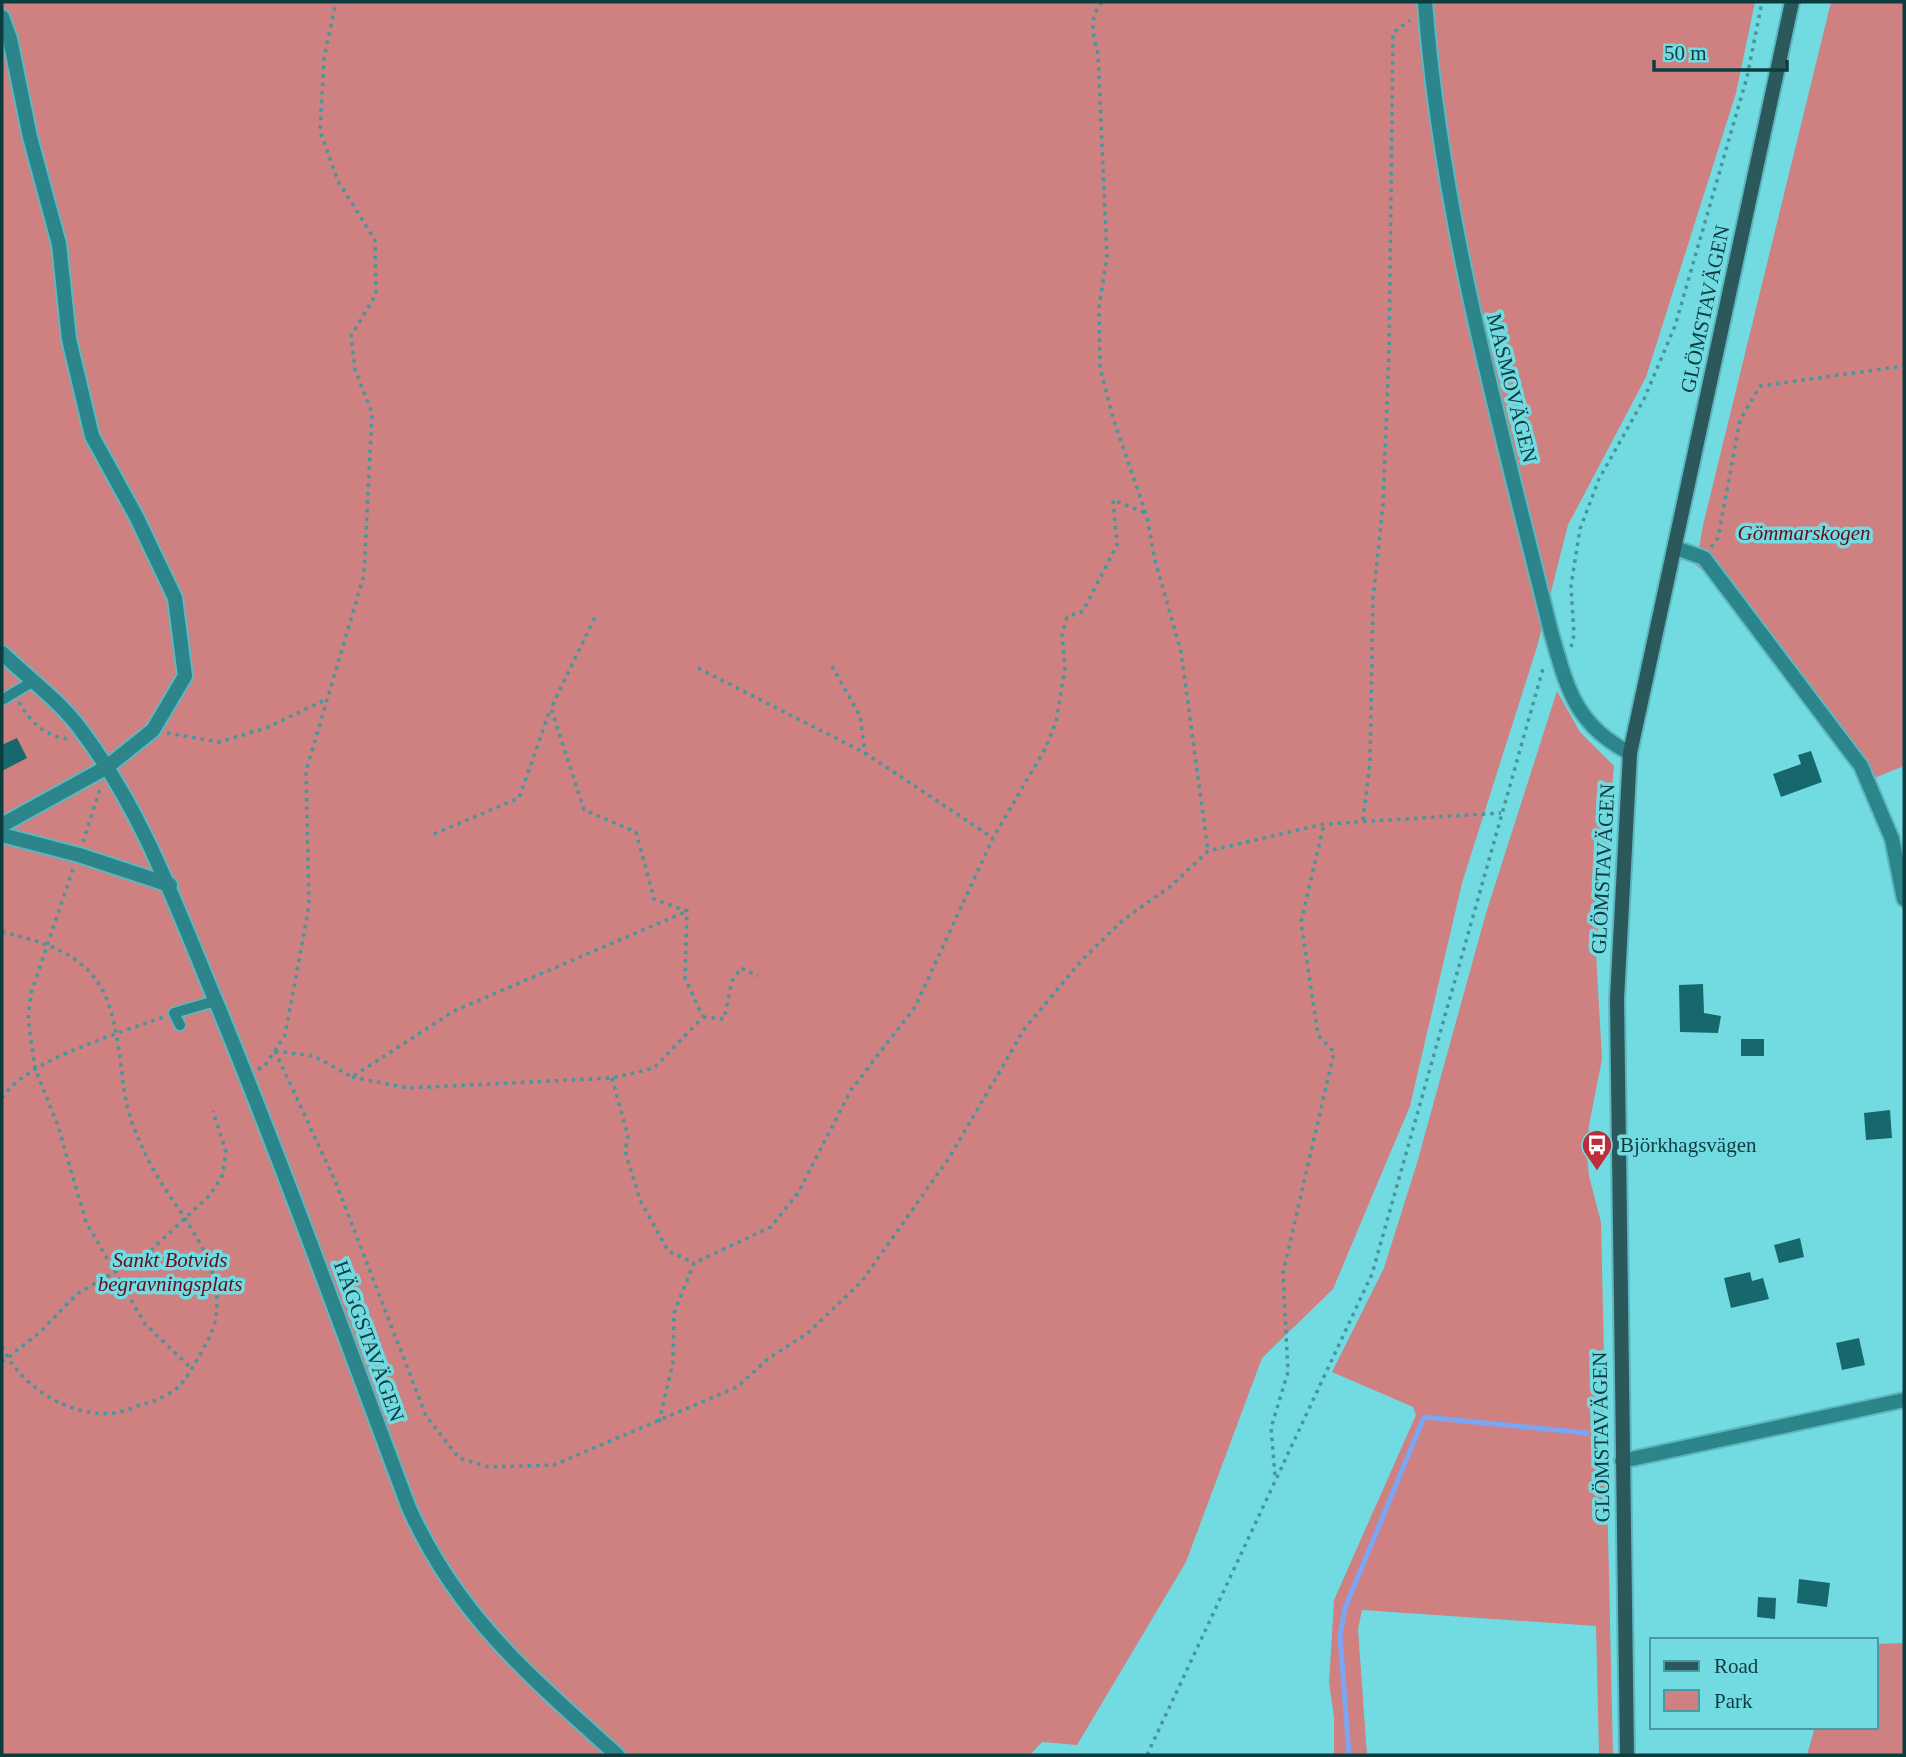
<svg xmlns="http://www.w3.org/2000/svg" width="1906" height="1757" viewBox="0 0 1906 1757" font-family="Georgia,serif">
  <style>
    .green { fill: #ce8180 }
    .lines { fill: none; stroke-linecap: round; stroke-linejoin: round }
    .stream { stroke: #7aa6f3; stroke-width: 5 }
    .building { fill: #17686d }
    .lane-casing { stroke: #5cb8be; stroke-width: 13 }
    .street-casing { stroke: #5cb8be; stroke-width: 18 }
    .secondary-casing { stroke: #5cb8be; stroke-width: 18 }
    .path { stroke: #46969c; stroke-width: 3.5; stroke-dasharray: 3.5 5; stroke-linecap: butt }
    .lane { stroke: #2b858a; stroke-width: 10 }
    .street { stroke: #2b858a; stroke-width: 14 }
    .secondary { stroke: #2b585b; stroke-width: 14 }
    .labels { text-anchor: middle; stroke-width: 7; stroke-linejoin: round; paint-order: stroke }
    .street-label { font-size: 21px; fill: #0d3c3f; stroke: #72dbe2 }
    .park-label { font-size: 21px; font-style: italic; fill: #680d19; stroke: #72dbe2 }
    .poi-label { font-size: 21px; fill: #0d3c3f; stroke: #72dbe2; text-anchor: start }
  </style>
  <rect width="100%" height="100%" fill="#72dbe2"/>
  <g class="green">
    <path d="M2,2H1755L1736,93L1646,377L1568,525L1537,647L1462,883L1410,1106L1333,1289L1262,1358L1186,1562L1077,1745L1042,1742L1030,1755H2Z"/>
    <path d="M1831,2H1904V766L1862,783L1846,755L1708,575L1696,565L1703,525Z"/>
    <path d="M1557,691L1580,732L1614,766L1596,953L1602,1059L1589,1125L1587,1155L1589,1176L1601,1222L1613,1755H1599L1596,1626L1362,1610L1358,1629L1367,1755H1334V1717L1329,1682L1334,1600L1416,1415L1413,1407L1332,1372L1384,1268L1417,1163L1486,913Z"/>
    <path d="M1904,1643V1755H1807L1815,1727H1876V1644Z"/>
  </g>
  <g class="lines">
    <path class="stream" d="M1349,1755L1340,1635L1345,1608L1424,1417L1587,1433"/>
  </g>
  <g class="building">
    <path d="M17,738L27,758L2,771V745Z"/>
    <path d="M1811,751L1822,782L1781,797L1773,774L1801,764L1798,755Z"/>
    <path d="M1703,984L1704,1013L1721,1016L1718,1033L1680,1032L1679,985Z"/>
    <rect x="1741" y="1039" width="23" height="17"/>
    <path d="M1890,1110L1892,1138L1866,1140L1864,1113Z"/>
    <path d="M1800,1238L1804,1257L1779,1263L1774,1245Z"/>
    <path d="M1750,1272L1752,1281L1763,1278L1769,1299L1731,1308L1724,1278Z"/>
    <path d="M1859,1338L1865,1365L1842,1370L1836,1343Z"/>
    <path d="M1799,1579L1830,1583L1827,1607L1797,1603Z"/>
    <path d="M1758,1597L1776,1598L1775,1619L1757,1617Z"/>
  </g>
  <g class="lines">
    <g class="lane-casing">
      <g id="lane">
        <path d="M2,700L32,682"/>
        <path d="M180,1025L174,1013L215,1001"/>
      </g>
    </g>
    <g class="street-casing">
      <g id="street">
        <path d="M1425,2C1441,217 1500,424 1551,632C1567,688 1575,725 1630,753"/>
        <path d="M2,17L10,39L30,137L59,244L69,339L92,436L136,516L175,598L185,676L153,730L107,767L2,825"/>
        <path d="M1676,548L1704,558L1861,766L1892,839L1904,899"/>
        <path d="M2,653C28,678 60,701 81,730C144,813 177,909 217,1004C285,1170 346,1340 409,1508C458,1617 531,1677 617,1755"/>
        <path d="M2,835L79,855L170,885"/>
        <path d="M1622,1461L1904,1400"/>
      </g>
    </g>
    <g class="secondary-casing">
      <path id="secondary" d="M1627,1755L1617,999L1630,753L1792,2"/>
    </g>
    <g class="path">
      <path d="M1102,2C1088,19 1093,34 1098,54L1107,257L1099,306L1100,368L1113,418L1147,517L1155,560L1181,652L1208,851"/>
      <path d="M1711,547L1718,538L1740,420L1760,386L1904,366"/>
      <path d="M1571,647L1574,635L1571,585L1580,529L1599,479L1644,399L1675,326L1747,77L1762,2"/>
      <path d="M832,666L860,716L865,753"/>
      <path d="M698,668L865,753L993,838"/>
      <path d="M19,702C30,722 46,737 69,739"/>
      <path d="M167,733L219,742L266,728L327,699"/>
      <path d="M1363,820L1370,762L1373,599L1383,505L1389,352L1393,33L1410,20"/>
      <path d="M434,834L519,798L550,710"/>
      <path d="M83,842L100,789"/>
      <path d="M73,869L31,993L28,1019L35,1068L58,1126L86,1222L145,1324L192,1369"/>
      <path d="M2,932C36,940 72,949 95,978C119,1010 119,1063 126,1101C129,1117 137,1136 144,1151C168,1206 225,1252 216,1317C214,1330 206,1345 199,1356C193,1366 187,1379 178,1387C168,1396 153,1402 140,1405C132,1408 123,1412 115,1413C70,1418 21,1387 2,1347"/>
      <path d="M703,1017L724,1019L732,981L741,968L758,976"/>
      <path d="M275,1051L336,1183L426,1416L459,1458L489,1467L554,1465L737,1387L769,1358L808,1333L862,1281L949,1158L1025,1028L1082,960L1123,920L1172,885L1208,851L1324,824L1501,813"/>
      <path d="M275,1051L314,1056L352,1077L454,1011L685,912"/>
      <path d="M258,1069L264,1067L285,1035L309,906L306,771L364,575L372,413L355,369L351,336L376,294L375,240L338,181L320,131L324,58L336,2"/>
      <path d="M352,1077L408,1088L612,1078L654,1068L703,1017L685,978L687,911L654,899L636,832L584,810L551,708L596,615"/>
      <path d="M612,1078L628,1136L625,1151L640,1200L668,1251L694,1263"/>
      <path d="M2,1098C26,1060 120,1033 163,1017"/>
      <path d="M2,1362L39,1333L77,1294L150,1251L210,1195L222,1176L226,1152L213,1111"/>
      <path d="M659,1422L673,1362L674,1313L694,1263L771,1227L798,1193L851,1090L915,1007L993,838L1045,749L1056,722L1065,668L1062,635L1067,617L1083,611L1117,545L1113,500L1146,513"/>
      <path d="M1275,1475L1271,1428L1288,1372L1283,1273L1334,1052L1318,1035L1301,922L1324,824"/>
      <path d="M1147,1755L1372,1274L1544,665"/>
    </g>
    <use href="#lane" class="lane"/>
    <use href="#street" class="street"/>
    <use href="#secondary" class="secondary"/>
  </g>
  <defs>
    <g id="bus-pin" transform="scale(1.575)"><path d="M0 17L-7.5 6A9.5 9.5 0 1 1 7.5 6Z" fill="#be2d3b" stroke="#72dbe2"/><path d="M-5-6H5V4H4V6H2V4H-2V6H-4V4H-5ZM-3.5-4V0h7V-4ZM-3.5 1.2v1.5H-2V1.2ZM2 1.2v1.5H3.5V1.2Z" fill="#fff"/></g>
  </defs>
  <g fill-rule="evenodd">
    <use href="#bus-pin" x="1597" y="1145"/>
  </g>
  <g class="labels">
    <g class="street-label">
      <text transform="translate(1705 309) rotate(-78)" y="7">GLÖMSTAVÄGEN</text>
      <text transform="translate(1512 388) rotate(76)" y="7">MASMOVÄGEN</text>
      <text transform="translate(1603 869) rotate(-87)" y="7">GLÖMSTAVÄGEN</text>
      <text transform="translate(369 1341) rotate(70)" y="7">HÄGGSTAVÄGEN</text>
      <text transform="translate(1601 1437) rotate(-91)" y="7">GLÖMSTAVÄGEN</text>
    </g>
    <g class="park-label">
      <text x="1804" y="540">Gömmarskogen</text>
      <text x="170" y="1267">Sankt Botvids<tspan x="170" dy="24">begravningsplats</tspan></text>
    </g>
    <g class="poi-label">
      <text x="1620" y="1152">Björkhagsvägen</text>
    </g>
  </g>
  <rect width="1906" height="1757" fill="none" stroke="#0d3c3f" stroke-width="7"/>
  <rect x="1650" y="1638" width="228" height="91" fill="#72dbe2" stroke="#4a9ba1" stroke-width="2"/>
  <rect x="1664" y="1661" width="35" height="10" fill="#2b585b" stroke="#4a9ba1" stroke-width="2"/>
  <text x="1714" y="1673" font-size="21" fill="#0d3c3f">Road</text>
  <rect x="1664" y="1690" width="35" height="21" fill="#ce8180" stroke="#4a9ba1" stroke-width="2"/>
  <text x="1714" y="1708" font-size="21" fill="#0d3c3f">Park</text>
  <path d="M1654 60v10h133v-10" fill="none" stroke="#0d3c3f" stroke-width="3.5"/>
  <text x="1664" y="60" font-size="21" fill="#0d3c3f" stroke="#72dbe2" stroke-width="5" paint-order="stroke">50 m</text>
</svg>
